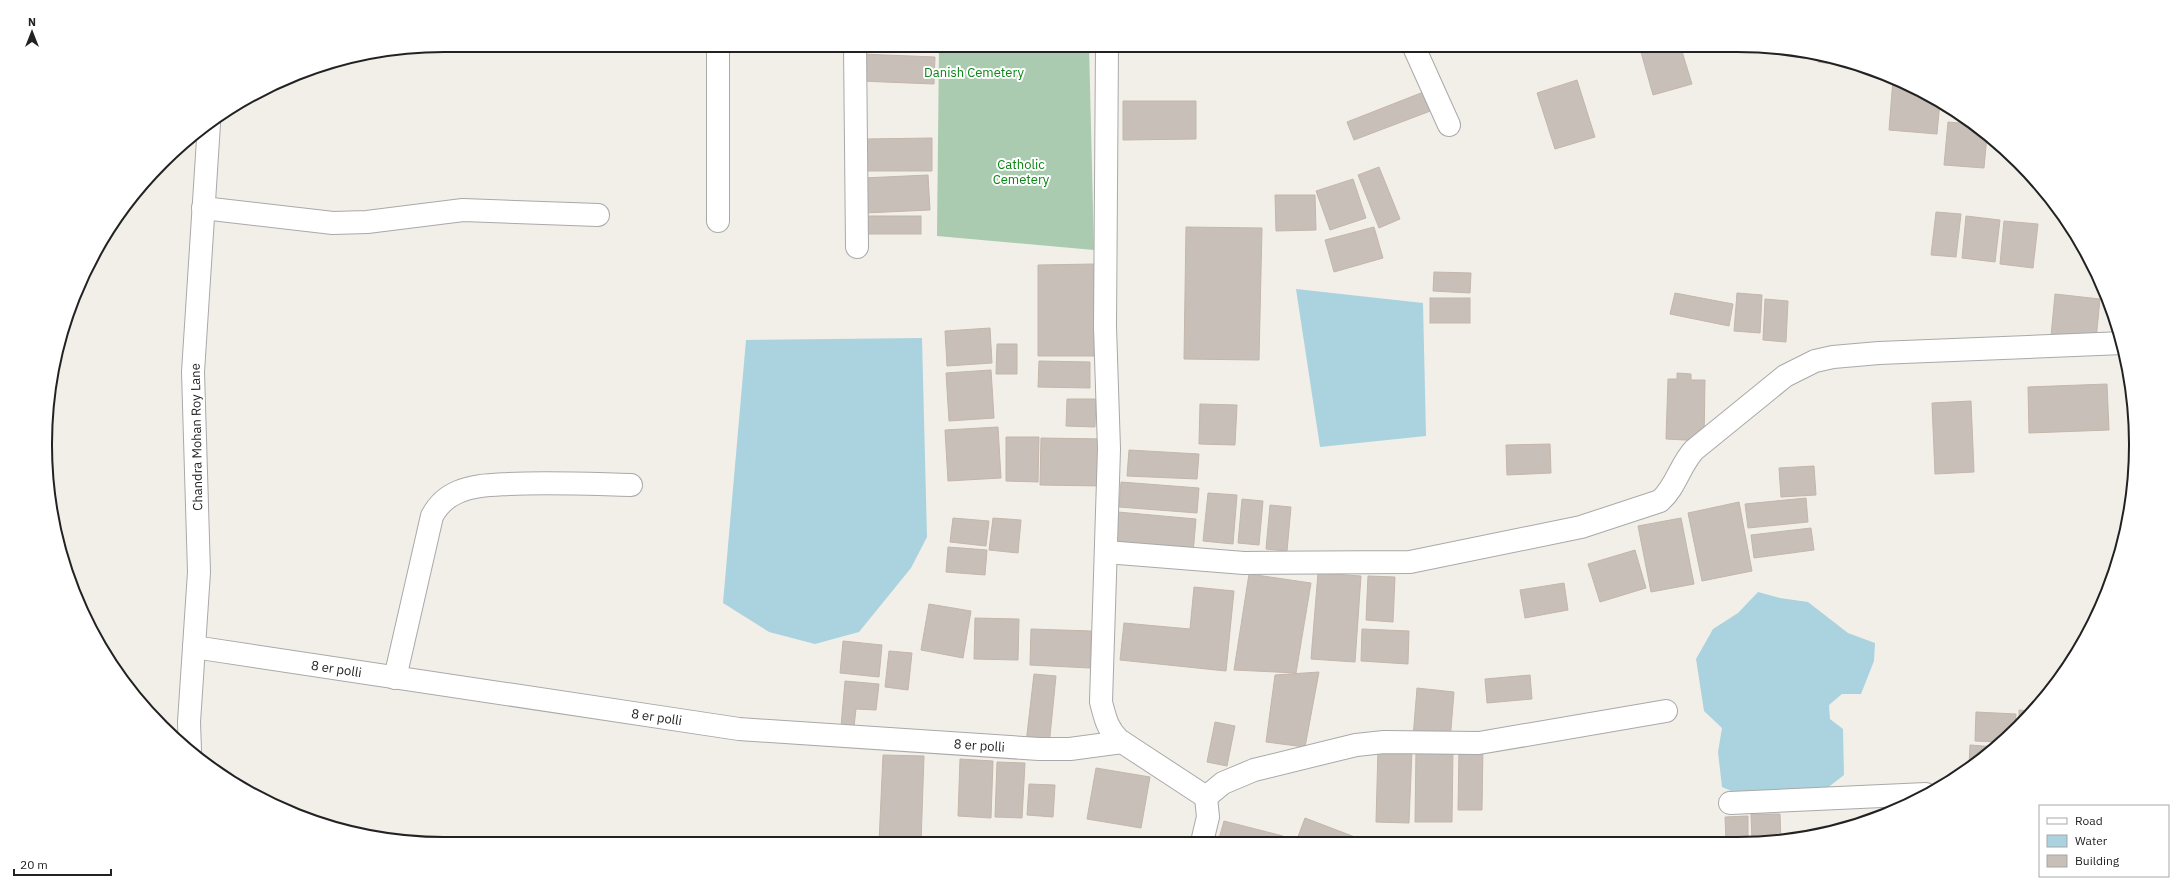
<svg xmlns="http://www.w3.org/2000/svg" width="2181" height="889" viewBox="0 0 2181 889" font-family="'IBM Plex Sans',sans-serif">
  <style>
    .cemetery { fill: #aacbaf }
    .water { fill: #aad3df }
    .building { fill: #c7bfb8; stroke: #c4b6ab }
    .lines { fill: none; stroke-linecap: round; stroke-linejoin: round }
    .minor-casing { stroke: #a9a9a9; stroke-width: 24 }
    .minor { stroke: #fff; stroke-width: 22 }
    .labels { text-anchor: middle; stroke-width: 4; stroke-linejoin: round; paint-order: stroke }
    .park-label { font-size: 13px; fill: #0c8416; stroke: #fff }
    .street-label { font-size: 13px; fill: #222; stroke: #fff }
    .rim { fill: none; stroke: #222; stroke-width: 2 }
  </style>
  <rect width="100%" height="100%" fill="#f2efe9"/>
  <path class="cemetery" d="M939,45H1089L1094,250L937,236Z"/>
  <g class="water">
    <path d="M1296,289L1423,303L1426,436L1320,447Z"/>
    <path d="M922,338L927,537L911,568L859,632L815,644L769,632L723,603L746,340Z"/>
    <path d="M1758,592L1780,598L1808,602L1848,633L1875,643L1874,661L1861,694H1842L1829,705L1830,719L1843,729L1844,775L1817,796L1745,797L1722,787L1718,752L1722,728L1704,711L1696,659L1713,629L1738,613Z"/>
  </g>
  <g class="building">
    <path d="M1125,45H1151V48L1125,50Z"/>
    <path d="M1639,45H1680L1692,84L1653,95Z"/>
    <path d="M1749,46L1789,48L1810,53L1809,59L1748,50Z"/>
    <path d="M861,54L935,57L934,84L860,81Z"/>
    <path d="M1819,56L1865,66L1872,70L1818,62Z"/>
    <path d="M1893,79L1940,101L1937,134L1889,130Z"/>
    <path d="M1577,80L1595,137L1555,149L1537,93Z"/>
    <path d="M1426,91L1433,110L1354,140L1347,122Z"/>
    <path d="M1123,101H1196V139L1123,140Z"/>
    <path d="M1943,103L1955,112L1942,111Z"/>
    <path d="M1948,122L1972,124L1987,135L1984,168L1944,165Z"/>
    <path d="M932,138V171H865V139Z"/>
    <path d="M1379,167L1400,219L1379,228L1358,175Z"/>
    <path d="M928,175L930,210L865,213L863,178Z"/>
    <path d="M1353,179L1366,218L1330,230L1316,191Z"/>
    <path d="M1275,195H1315L1316,230L1276,231Z"/>
    <path d="M1936,212L1961,214L1956,257L1931,255Z"/>
    <rect x="865" y="216" width="56" height="18"/>
    <path d="M1966,216L2000,220L1995,262L1962,258Z"/>
    <path d="M2004,221L2038,224L2033,268L2000,264Z"/>
    <path d="M1186,227L1262,228L1259,360L1184,359Z"/>
    <path d="M1374,227L1383,258L1334,272L1325,240Z"/>
    <path d="M1094,264V356H1038V265Z"/>
    <path d="M1434,272L1471,273L1470,293L1433,291Z"/>
    <path d="M1675,293L1733,304L1729,326L1670,314Z"/>
    <path d="M1737,293L1762,295L1760,333L1734,331Z"/>
    <path d="M2055,294L2100,299L2096,340L2051,336Z"/>
    <rect x="1430" y="298" width="40" height="25"/>
    <path d="M1765,299L1788,301L1786,342L1763,340Z"/>
    <path d="M990,328L992,363L947,366L945,331Z"/>
    <path d="M997,344H1017V374H996Z"/>
    <path d="M1039,361L1090,362V388L1038,387Z"/>
    <path d="M991,370L994,418L949,421L946,373Z"/>
    <path d="M1677,373L1691,374V380H1705L1704,441L1666,439L1668,379H1677Z"/>
    <path d="M2107,384L2109,430L2029,433L2028,387Z"/>
    <path d="M1067,399H1096L1095,427L1066,426Z"/>
    <path d="M1971,401L1974,472L1935,474L1932,403Z"/>
    <path d="M1200,404L1237,405L1235,445L1199,444Z"/>
    <path d="M998,427L1001,478L948,481L945,430Z"/>
    <path d="M1006,437H1039L1038,482L1006,481Z"/>
    <path d="M1041,438L1104,439L1103,486L1040,485Z"/>
    <path d="M1550,444L1551,473L1507,475L1506,445Z"/>
    <path d="M1129,450L1199,454L1197,479L1127,476Z"/>
    <path d="M1814,466L1816,495L1781,497L1779,468Z"/>
    <path d="M1121,482L1199,488L1197,513L1119,507Z"/>
    <path d="M1208,493L1237,495L1233,544L1203,541Z"/>
    <path d="M1806,498L1808,522L1748,528L1745,504Z"/>
    <path d="M1242,499L1263,501L1259,545L1238,543Z"/>
    <path d="M1739,502L1752,571L1702,581L1688,513Z"/>
    <path d="M1270,505L1291,507L1287,551L1266,549Z"/>
    <path d="M1118,512L1196,519L1193,554L1115,548Z"/>
    <path d="M953,518L989,521L986,546L950,542Z"/>
    <path d="M993,518L1021,520L1018,553L989,550Z"/>
    <path d="M1681,518L1694,584L1651,592L1638,526Z"/>
    <path d="M1811,528L1814,550L1754,558L1751,535Z"/>
    <path d="M948,547L987,550L985,575L946,572Z"/>
    <path d="M1635,550L1646,588L1600,602L1588,564Z"/>
    <path d="M1318,573L1361,576L1355,662L1311,659Z"/>
    <path d="M1249,574L1311,583L1296,673L1234,670Z"/>
    <path d="M1368,576L1395,577L1393,622L1366,620Z"/>
    <path d="M1564,583L1568,610L1525,618L1520,590Z"/>
    <path d="M1194,587L1234,591L1226,671L1120,660L1124,623L1190,629Z"/>
    <path d="M929,604L971,611L963,658L921,650Z"/>
    <path d="M975,618L1019,619L1018,660L974,659Z"/>
    <path d="M1031,629L1091,631L1090,668L1030,665Z"/>
    <path d="M1362,629L1409,631L1408,664L1361,661Z"/>
    <path d="M843,641L882,645L879,677L840,673Z"/>
    <path d="M889,651L912,653L908,690L885,687Z"/>
    <path d="M1319,672L1305,747L1266,742L1275,675Z"/>
    <path d="M1034,674L1056,676L1049,746L1026,743Z"/>
    <path d="M1530,675L1532,699L1487,703L1485,679Z"/>
    <path d="M845,681L879,684L876,710L856,709L854,727L841,726Z"/>
    <path d="M1417,688L1454,692L1450,741L1413,738Z"/>
    <path d="M2019,710L2030,711L2019,724Z"/>
    <path d="M1976,712L2016,714L2015,727L2002,742L1975,741Z"/>
    <path d="M1215,722L1235,726L1227,766L1207,762Z"/>
    <path d="M1970,745L1997,747L1969,766Z"/>
    <path d="M1459,747H1483L1482,810H1458Z"/>
    <path d="M1378,749L1412,750L1409,823L1376,822Z"/>
    <path d="M1416,749H1453L1452,822H1415Z"/>
    <path d="M883,755L924,756L921,843H879Z"/>
    <path d="M960,759L993,761L991,818L958,816Z"/>
    <path d="M997,762L1025,763L1022,818L995,817Z"/>
    <path d="M1096,768L1150,777L1141,828L1087,819Z"/>
    <path d="M1029,784L1055,785L1053,817L1027,815Z"/>
    <path d="M1751,814H1780L1781,841H1752Z"/>
    <path d="M1748,816V841H1726L1725,817Z"/>
    <path d="M1305,818L1368,842H1296Z"/>
    <path d="M1224,821L1283,836L1281,842H1218Z"/>
  </g>
  <g class="lines">
    <g class="minor-casing">
      <g id="minor">
        <path d="M855,45L857,247"/>
        <path d="M1107,45L1105,327L1109,449L1101,702C1105,717 1107,729 1119,740L1206,797L1208,817L1202,842"/>
        <path d="M1413,45L1449,125"/>
        <path d="M203,208L333,223L367,222L463,210L598,215"/>
        <path d="M718,221V45"/>
        <path d="M1106,552L1244,563L1410,562L1581,527L1660,501C1676,487 1680,465 1694,450L1785,376L1815,361L1833,357L1879,353L2123,343"/>
        <path id="s1" d="M194,647L739,729L1039,749H1070L1122,742"/>
        <path d="M395,678L432,516C438,505 446,497 458,492C474,485 492,485 509,484C550,482 590,484 631,485"/>
        <path d="M190,751L189,722L199,572L193,372L209,124"/>
        <path d="M1206,797L1223,783L1254,770L1356,745L1384,742L1479,743L1666,711"/>
        <path d="M1730,803L1926,794"/>
      </g>
    </g>
    <use href="#minor" class="minor"/>
  </g>
  <g class="labels">
    <g class="park-label">
      <text x="974" y="77">Danish Cemetery</text>
      <text x="1021" y="169">Catholic<tspan x="1021" dy="15">Cemetery</tspan></text>
    </g>
    <g class="street-label">
      <text transform="translate(196 437) rotate(-91)" y="5">Chandra Mohan Roy Lane</text>
      <text dy="5" stroke="none"><textPath href="#s1" startOffset="144">8 er polli</textPath></text>
      <text dy="5" stroke="none"><textPath href="#s1" startOffset="468">8 er polli</textPath></text>
      <text dy="5" stroke="none"><textPath href="#s1" startOffset="792">8 er polli</textPath></text>
    </g>
  </g>
  <path d="M0 0H2181V889H0ZM444 52H1737A392 392 0 0 1 2129 444V445A392 392 0 0 1 1737 837H444A392 392 0 0 1 52 445V444A392 392 0 0 1 444 52Z" fill="#fff" fill-rule="evenodd"/>
  <path class="rim" d="M444 52H1737A392 392 0 0 1 2129 444V445A392 392 0 0 1 1737 837H444A392 392 0 0 1 52 445V444A392 392 0 0 1 444 52Z"/>
  <rect x="2039" y="805" width="130" height="72" fill="#ffffff" stroke="#a7a7a7"/>
  <rect x="2047" y="818" width="20" height="6" fill="#ffffff" stroke="#a7a7a7"/>
  <text x="2075" y="825" font-size="12" fill="#222222">Road</text>
  <rect x="2047" y="835" width="20" height="12" fill="#aad3df" stroke="#a7a7a7"/>
  <text x="2075" y="845" font-size="12" fill="#222222">Water</text>
  <rect x="2047" y="855" width="20" height="12" fill="#c7bfb8" stroke="#a7a7a7"/>
  <text x="2075" y="865" font-size="12" fill="#222222">Building</text>
  <g transform="translate(32 32)" stroke="#ffffff" stroke-width="3" paint-order="stroke">
  <path d="M0-3L7 15L0 10L-7 15Z" fill="#222222"/>
  <text y="-6" font-size="11" font-weight="bold" text-anchor="middle" fill="#222222">N</text>
  </g>
  <path d="M14 869v6h97v-6" fill="none" stroke="#222222" stroke-width="2"/>
  <text x="20" y="869" font-size="12" fill="#222222" stroke="#ffffff" stroke-width="3" paint-order="stroke">20 m</text>
</svg>
